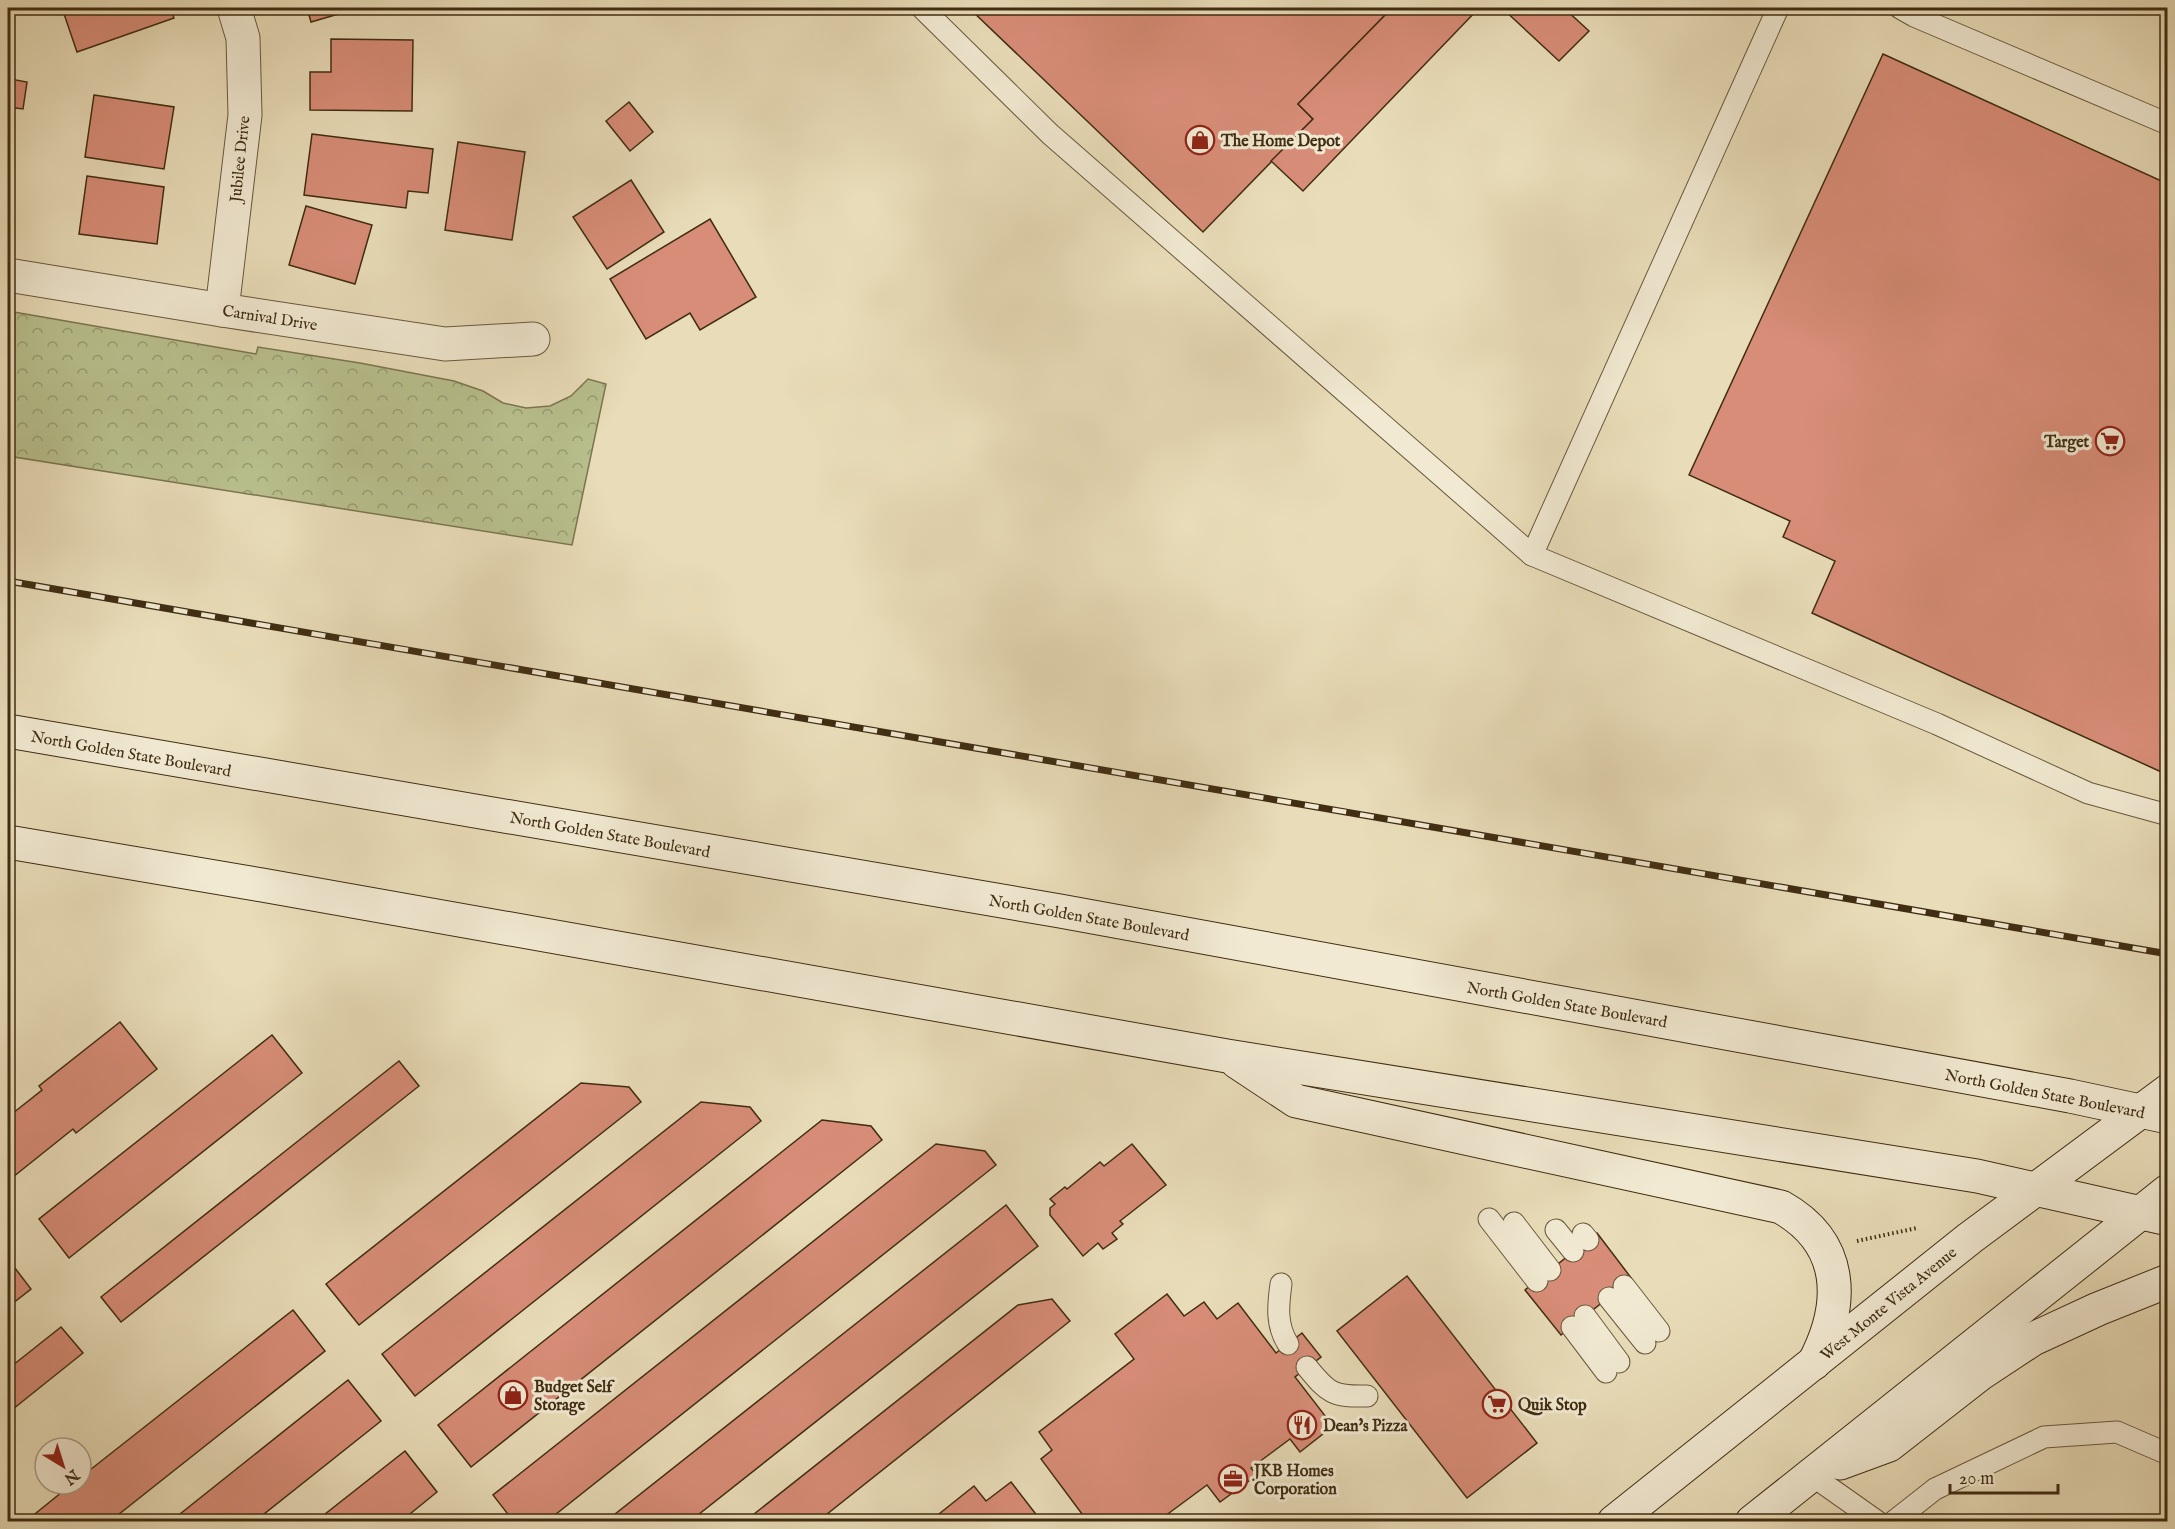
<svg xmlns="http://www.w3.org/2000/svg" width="2175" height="1529" font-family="'IM FELL English',serif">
<defs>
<pattern id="park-crowns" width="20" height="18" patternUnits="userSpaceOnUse" patternTransform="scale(1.5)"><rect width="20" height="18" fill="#b8c08e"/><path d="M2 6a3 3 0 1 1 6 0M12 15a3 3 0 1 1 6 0" fill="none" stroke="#979c73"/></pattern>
</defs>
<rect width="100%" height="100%" fill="#e9ddb9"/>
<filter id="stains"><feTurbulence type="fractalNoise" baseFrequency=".00333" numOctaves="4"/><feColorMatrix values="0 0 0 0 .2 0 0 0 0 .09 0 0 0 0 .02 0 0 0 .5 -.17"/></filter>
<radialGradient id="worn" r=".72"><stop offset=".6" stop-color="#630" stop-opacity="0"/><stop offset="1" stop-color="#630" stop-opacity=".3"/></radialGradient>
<!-- park -->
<path fill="url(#park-crowns)" stroke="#7c7650" stroke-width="1.5" d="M 8,311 L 256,354 L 258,347 L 360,363 L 454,381 L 483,391 L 503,403 L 526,408 L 550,406 L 571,396 L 588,379 L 606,384 L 572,545 L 8,456 Z"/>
<!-- building -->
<g fill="#d88d78" stroke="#402d12" stroke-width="1.5">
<path d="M 62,8 L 170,8 L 174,18 L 77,52 Z"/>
<path d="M 307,8 L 359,8 L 311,22 Z"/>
<path d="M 969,8 L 1392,8 L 1298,104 L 1313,119 L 1203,232 Z"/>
<path d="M 1392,8 L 1479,8 L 1303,191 L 1271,161 L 1313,119 L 1298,104 Z"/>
<path d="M 1502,8 L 1564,8 L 1589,31 L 1559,61 Z"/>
<path d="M 331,39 L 413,40 L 412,111 L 310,110 L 310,72 L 331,72 Z"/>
<path d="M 1883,54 L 2168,184 L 2168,775 L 1812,613 L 1835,561 L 1783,537 L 1790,521 L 1689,475 Z"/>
<path d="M 8,69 L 12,69 L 10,79 L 27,82 L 23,109 L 8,107 Z"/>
<path d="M 94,95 L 174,107 L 164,169 L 85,157 Z"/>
<path d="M 629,102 L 653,132 L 630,151 L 606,121 Z"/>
<path d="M 312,134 L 433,149 L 428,193 L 408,191 L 406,208 L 304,195 Z"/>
<path d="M 458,142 L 525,152 L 512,240 L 445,230 Z"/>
<path d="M 87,176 L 164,187 L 157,244 L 79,234 Z"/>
<path d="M 631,180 L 664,232 L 607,269 L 573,217 Z"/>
<path d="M 306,206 L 372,225 L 355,284 L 289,265 Z"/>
<path d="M 710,219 L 756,297 L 700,330 L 690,313 L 646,339 L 610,279 Z"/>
<path d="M 120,1022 L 157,1069 L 76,1133 L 73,1129 L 8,1181 L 8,1117 L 42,1090 L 39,1086 Z"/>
<path d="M 272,1035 L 302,1073 L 69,1258 L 39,1219 Z"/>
<path d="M 399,1061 L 419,1086 L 121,1322 L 101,1297 Z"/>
<path d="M 581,1083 L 629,1087 L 641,1102 L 359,1325 L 326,1284 Z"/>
<path d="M 701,1102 L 750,1107 L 761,1121 L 415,1396 L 382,1354 Z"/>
<path d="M 822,1120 L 871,1126 L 882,1140 L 471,1467 L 438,1425 Z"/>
<path d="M 936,1144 L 985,1151 L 996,1165 L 546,1522 L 514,1522 L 493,1495 Z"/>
<path d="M 1132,1144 L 1166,1185 L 1120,1221 L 1123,1224 L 1112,1233 L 1117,1239 L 1103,1249 L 1098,1243 L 1083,1256 L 1050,1215 L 1050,1208 L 1055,1204 L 1050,1199 L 1065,1187 L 1067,1189 L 1100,1162 L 1104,1166 Z"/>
<path d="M 1006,1205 L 1038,1246 L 689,1522 L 605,1522 Z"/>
<path d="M 1597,1233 L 1632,1279 L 1561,1335 L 1525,1290 Z"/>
<path d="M 8,1259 L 31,1289 L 8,1307 Z"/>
<path d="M 1407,1276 L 1537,1443 L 1467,1498 L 1337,1331 Z"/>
<path d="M 1167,1294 L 1184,1316 L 1204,1302 L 1217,1319 L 1238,1303 L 1276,1353 L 1302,1333 L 1321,1357 L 1295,1377 L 1333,1426 L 1300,1452 L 1290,1439 L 1251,1468 L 1257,1475 L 1220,1502 L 1207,1485 L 1161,1519 L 1164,1522 L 1109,1522 L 1105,1517 L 1098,1522 L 1088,1522 L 1041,1459 L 1052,1450 L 1039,1432 L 1134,1359 L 1115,1334 Z"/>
<path d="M 1052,1299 L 1070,1321 L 817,1522 L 744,1522 L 1018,1305 Z"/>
<path d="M 293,1310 L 325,1351 L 109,1522 L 25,1522 L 72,1484 L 81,1484 L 81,1477 Z"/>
<path d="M 61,1327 L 83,1353 L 8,1413 L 8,1369 Z"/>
<path d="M 348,1380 L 381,1421 L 254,1522 L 170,1522 Z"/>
<path d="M 405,1451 L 437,1492 L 400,1522 L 315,1522 Z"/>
<path d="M 1011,1482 L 1042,1522 L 929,1522 L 974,1486 L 986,1501 Z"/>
</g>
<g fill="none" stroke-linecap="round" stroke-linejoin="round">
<!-- lane casing -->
<g stroke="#6a593c" stroke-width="23">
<g id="lane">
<path d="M 922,8 L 1050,134 L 1532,555 L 1937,724 L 2088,793 L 2168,815"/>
<path d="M 1900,8 L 1914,16 L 2168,124"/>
<path d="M 1532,555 L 1778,8"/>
<path d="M 1489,1219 L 1537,1281"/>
<path d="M 1514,1223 L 1550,1270"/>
<path d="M 1556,1230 L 1573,1251"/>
<path d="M 1583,1234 L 1588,1240"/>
<path d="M 1281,1284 C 1278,1306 1276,1325 1288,1344"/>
<path d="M 1624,1286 L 1659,1331"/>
<path d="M 1609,1298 L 1645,1343"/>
<path d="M 1585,1316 L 1619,1362"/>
<path d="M 1572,1327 L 1606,1372"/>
<path d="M 1307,1367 C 1328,1393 1333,1397 1367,1396"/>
<path d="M 1810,1474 L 1878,1522"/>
<path d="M 1893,1522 L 1935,1489 L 2044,1437 L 2117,1432 L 2168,1454"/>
</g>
</g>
<!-- street casing -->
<g stroke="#6a593c" stroke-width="35">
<g id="street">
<path d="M 8,275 L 222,310 L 445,344 L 533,339"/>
<path d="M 222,310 L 245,115 L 243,38 L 234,8"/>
</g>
</g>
<!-- secondary casing -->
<g stroke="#402d12" stroke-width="35">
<g id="secondary">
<path d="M 8,731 L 1060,911 L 2070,1096 L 2168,1117"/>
<path d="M 8,842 L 262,885 L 1227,1056 L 1977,1176 L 2168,1219"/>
<path d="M 1237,1062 L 1296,1101 L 1781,1207 C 1845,1243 1845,1304 1814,1363"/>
<path d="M 1840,1463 L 1889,1445 L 1980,1374 L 2033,1339 L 2098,1309 L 2168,1281"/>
<path d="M 1614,1522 L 1970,1238 L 2168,1091"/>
<path d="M 1752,1522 L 2168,1191"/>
</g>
</g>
<!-- path -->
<path stroke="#402d12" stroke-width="4" stroke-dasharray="1.5 3" stroke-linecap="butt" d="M 1857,1241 L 1917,1228"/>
<!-- lane -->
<use href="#lane" stroke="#f1e9d2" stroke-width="21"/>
<!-- street -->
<use href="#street" stroke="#f1e9d2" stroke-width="33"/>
<!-- secondary -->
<use href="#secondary" stroke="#f1e9d2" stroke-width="33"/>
<!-- rail casing -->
<g stroke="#402d12" stroke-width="7">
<path id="rail" d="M 8,581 L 2168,954"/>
</g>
<!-- rail -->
<use href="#rail" stroke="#f1e9d2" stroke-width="4.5" stroke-dasharray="14" stroke-linecap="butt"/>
</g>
<!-- icons -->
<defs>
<g id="shop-ring" transform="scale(1.5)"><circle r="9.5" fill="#f1e9d2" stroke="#8f2418" stroke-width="1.5"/><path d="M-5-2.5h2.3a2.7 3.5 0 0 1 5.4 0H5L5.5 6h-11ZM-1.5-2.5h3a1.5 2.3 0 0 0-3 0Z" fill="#8f2418"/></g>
<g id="supermarket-ring" transform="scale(1.5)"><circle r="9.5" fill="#f1e9d2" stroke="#8f2418" stroke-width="1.5"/><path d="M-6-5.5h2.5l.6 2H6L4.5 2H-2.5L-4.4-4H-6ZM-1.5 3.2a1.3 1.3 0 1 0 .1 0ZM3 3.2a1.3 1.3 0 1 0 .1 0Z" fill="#8f2418"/></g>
<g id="restaurant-ring" transform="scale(1.5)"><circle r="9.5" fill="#f1e9d2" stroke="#8f2418" stroke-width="1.5"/><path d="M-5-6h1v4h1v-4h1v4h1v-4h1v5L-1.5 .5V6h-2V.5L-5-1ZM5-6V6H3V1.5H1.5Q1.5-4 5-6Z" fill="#8f2418"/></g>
<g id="office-ring" transform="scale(1.5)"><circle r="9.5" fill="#f1e9d2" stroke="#8f2418" stroke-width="1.5"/><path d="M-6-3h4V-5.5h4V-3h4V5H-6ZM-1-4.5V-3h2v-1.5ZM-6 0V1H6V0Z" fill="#8f2418"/></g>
</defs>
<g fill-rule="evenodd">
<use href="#shop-ring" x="1200" y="140"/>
<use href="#supermarket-ring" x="2110" y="441"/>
<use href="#shop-ring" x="513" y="1395"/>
<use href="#supermarket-ring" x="1497" y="1404"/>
<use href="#restaurant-ring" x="1302" y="1425"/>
<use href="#office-ring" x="1233" y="1479"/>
</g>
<g text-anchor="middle" stroke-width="6" stroke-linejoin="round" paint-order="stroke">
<!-- poi labels -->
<g font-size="16" font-weight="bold" fill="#402d12" stroke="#f1e9d2" text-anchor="start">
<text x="1221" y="146">The Home Depot</text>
<text x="2089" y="447" text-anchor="end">Target</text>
<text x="534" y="1392">Budget Self<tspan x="534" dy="18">Storage</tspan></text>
<text x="1518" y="1410">Quik Stop</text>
<text x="1323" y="1431">Dean's Pizza</text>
<text x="1254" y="1476">JKB Homes<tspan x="1254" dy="18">Corporation</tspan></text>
</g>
<!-- street labels -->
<g font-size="16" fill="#402d12" stroke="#f1e9d2">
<text transform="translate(239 159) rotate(-84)" y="6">Jubilee Drive</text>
<text transform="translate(270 317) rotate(9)" y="6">Carnival Drive</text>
<text transform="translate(131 753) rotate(10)" y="6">North Golden State Boulevard</text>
<text transform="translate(610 834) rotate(10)" y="6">North Golden State Boulevard</text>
<text transform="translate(1089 917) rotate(10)" y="6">North Golden State Boulevard</text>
<text transform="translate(1567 1004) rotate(10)" y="6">North Golden State Boulevard</text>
<text transform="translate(2045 1093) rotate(11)" y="6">North Golden State Boulevard</text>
<text transform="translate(1888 1303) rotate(-39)" y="6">West Monte Vista Avenue</text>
</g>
</g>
<!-- margin -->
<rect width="2175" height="1529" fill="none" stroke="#e9ddb9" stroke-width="30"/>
<rect x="9" y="9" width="2157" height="1511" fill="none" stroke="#402d12" stroke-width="3"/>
<rect x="15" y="15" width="2145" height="1499" fill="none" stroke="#402d12" stroke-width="1.5"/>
<!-- north arrow -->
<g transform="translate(63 1466) rotate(142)"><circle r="28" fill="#f1e9d2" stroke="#aa9e85" stroke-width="1.5"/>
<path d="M0-4.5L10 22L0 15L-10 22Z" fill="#8f2418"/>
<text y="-9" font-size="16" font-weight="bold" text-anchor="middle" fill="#402d12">N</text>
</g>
<!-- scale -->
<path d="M1950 1484v9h108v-9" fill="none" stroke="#402d12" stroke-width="3"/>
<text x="1959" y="1484" font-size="18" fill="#402d12" stroke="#f1e9d2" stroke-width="4.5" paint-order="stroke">20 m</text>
<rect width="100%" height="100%" filter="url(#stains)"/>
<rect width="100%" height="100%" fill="url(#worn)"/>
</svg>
